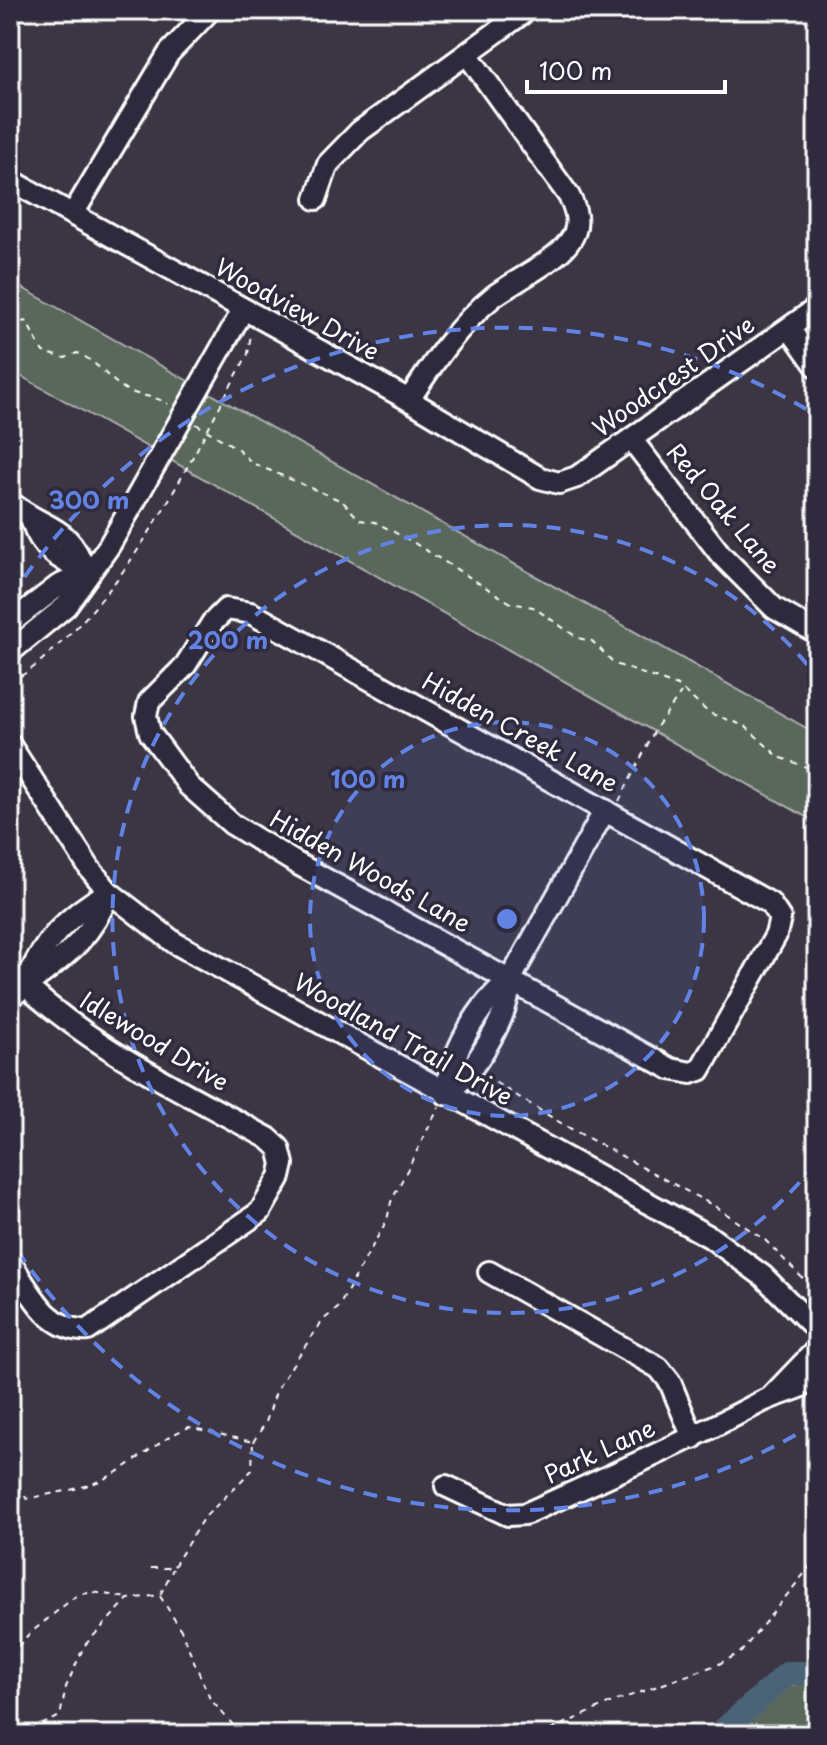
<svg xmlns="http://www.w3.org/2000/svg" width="827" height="1745" font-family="'Playpen Sans',sans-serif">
<rect width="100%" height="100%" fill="#3c3544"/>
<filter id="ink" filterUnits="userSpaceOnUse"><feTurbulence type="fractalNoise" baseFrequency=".0125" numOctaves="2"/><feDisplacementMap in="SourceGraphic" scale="16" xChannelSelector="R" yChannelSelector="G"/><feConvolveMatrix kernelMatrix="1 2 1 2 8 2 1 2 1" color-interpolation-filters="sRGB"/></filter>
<g filter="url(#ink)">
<!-- green -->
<g fill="#5a675c" stroke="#acb3ae" stroke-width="2">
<path d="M 10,281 L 817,734 L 817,823 L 10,370 Z"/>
<path d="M 817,1681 L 817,1735 L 728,1735 L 790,1685 Z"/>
</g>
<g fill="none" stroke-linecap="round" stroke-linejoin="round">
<!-- river -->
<path stroke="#4c6476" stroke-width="24" d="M 718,1735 L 788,1673 L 817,1673"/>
<!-- minor casing -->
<g stroke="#fff" stroke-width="26">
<g id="minor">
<path d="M 10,180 L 409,400 L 540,478 L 559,483 L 577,477 L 817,308"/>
<path d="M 316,199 L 328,164 L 360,131 L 527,10"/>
<path d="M 73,214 L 169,53 L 210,10"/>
<path d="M 789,328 L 817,367"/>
<path d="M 409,400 C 433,363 458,325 494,296 C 515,281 555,261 569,242 C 581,227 577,211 569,196 L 467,54"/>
<path d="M 632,440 L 721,555 L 774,608 L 817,633"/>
<path d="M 10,502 C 46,532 68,521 86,573"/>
<path d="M 32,521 C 40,549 61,560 86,573"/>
<path d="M 226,609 L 251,613 L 770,903 L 780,918 L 776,935 L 700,1070 L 691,1073 L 671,1069 L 296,863 L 232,824 L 189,786 L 150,733 L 146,716 L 149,702 L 185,666 L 212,623 Z"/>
<path d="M 10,623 L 58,586 L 86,573"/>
<path d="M 10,652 L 66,606 L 109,546 L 243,310"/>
<path d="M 10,745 L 90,869 L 109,892 L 175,943 L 710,1237 L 763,1276 L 817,1330"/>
<path d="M 10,971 C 84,1045 177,1088 268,1138 L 279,1148 L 283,1164 L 280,1177 L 260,1212 L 88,1330 C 48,1333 30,1291 10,1262"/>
<path d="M 25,986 C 41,942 68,915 109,892"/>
<path d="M 10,998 C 52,964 90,946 109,892"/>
<path d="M 446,1094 C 450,1054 478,1004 510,980 L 605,810"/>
<path d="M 446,1094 C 474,1073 510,1016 510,980"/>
<path d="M 489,1272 L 659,1368 L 670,1382 L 693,1438"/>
<path d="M 771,1397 L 817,1349"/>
<path d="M 446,1486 L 508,1515 L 525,1514 C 605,1478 684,1443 761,1402 C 780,1392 800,1391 817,1377"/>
</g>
</g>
<!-- path -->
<g stroke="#fff" stroke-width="2" stroke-dasharray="6 6" stroke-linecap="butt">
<path d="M 10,324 L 26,321 L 43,352 L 65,358 L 77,353 C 98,361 111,384 131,392 C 144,397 156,396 168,404"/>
<path d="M 196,424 L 238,449 L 252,463 L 342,501 L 360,520 L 375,522 L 411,541 L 511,603 L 533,607 L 578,638 L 592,641 L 615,664 L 678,686 L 709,713 L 745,726 L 779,757 L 817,771"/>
<path d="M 10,681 C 27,675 41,661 54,649 C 143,569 191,456 248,354 L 251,333"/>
<path d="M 619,801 L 656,728 L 681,693"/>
<path d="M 484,1081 L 493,1081 L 564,1125 L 716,1207 L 765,1240 L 817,1293"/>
<path d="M 253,1442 L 266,1422 L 277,1389 L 293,1364 L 323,1320 L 338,1308 L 387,1220 L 391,1202 L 439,1107"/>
<path d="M 10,1477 L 27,1499 C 51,1493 80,1490 102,1480 C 133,1466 156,1441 189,1427 L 253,1442 L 252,1470 L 202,1520 L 173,1568 L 150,1568"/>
<path d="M 160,1596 L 181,1630 L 210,1699 L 242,1735"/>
<path d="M 10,1706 L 18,1646 L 29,1634 L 77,1595 L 93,1592 L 127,1598"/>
<path d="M 20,1735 L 60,1716 L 66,1687 L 84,1646 L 128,1599 L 160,1595 L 173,1569"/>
<path d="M 540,1735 L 610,1703 L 719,1664 L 741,1652 L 817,1558"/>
</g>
<!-- minor -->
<use href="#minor" stroke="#2f2a3d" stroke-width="20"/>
</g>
</g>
<!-- distance rings -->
<circle cx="507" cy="919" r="197" fill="#6183e4" fill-opacity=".12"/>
<g fill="none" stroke="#6183e4" stroke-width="4" stroke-dasharray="14 10">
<circle cx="507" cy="919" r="197"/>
<path d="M815 1164A394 394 0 1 1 815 674"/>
<path d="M816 1423A591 591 0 0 1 11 1241M11 597A591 591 0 0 1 816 415"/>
</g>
<g text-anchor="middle" stroke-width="7" stroke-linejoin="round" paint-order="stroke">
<!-- street labels -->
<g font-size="24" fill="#fff" stroke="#2f2a3d">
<text transform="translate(297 310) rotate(29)" y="8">Woodview Drive</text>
<text transform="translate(674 377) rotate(-35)" y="8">Woodcrest Drive</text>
<text transform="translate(723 509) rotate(50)" y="8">Red Oak Lane</text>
<text transform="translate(520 733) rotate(29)" y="8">Hidden Creek Lane</text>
<text transform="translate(370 872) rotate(29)" y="8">Hidden Woods Lane</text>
<text transform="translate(403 1040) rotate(29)" y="8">Woodland Trail Drive</text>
<text transform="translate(154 1042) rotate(31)" y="8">Idlewood Drive</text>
<text transform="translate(600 1452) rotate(-25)" y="8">Park Lane</text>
</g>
</g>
<circle cx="507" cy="919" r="12" fill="#6183e4" stroke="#2f2a3d" stroke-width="4"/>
<g font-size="24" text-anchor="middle" font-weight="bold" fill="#6183e4" stroke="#2f2a3d" stroke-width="7" stroke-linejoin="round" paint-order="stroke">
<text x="89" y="509">300 m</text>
<text x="228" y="649">200 m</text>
<text x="368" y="788">100 m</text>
</g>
<!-- margin -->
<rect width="827" height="1745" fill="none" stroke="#2f2a3d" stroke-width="40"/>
<rect x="20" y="20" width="787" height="1705" fill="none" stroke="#fff" stroke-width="3" filter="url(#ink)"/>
<!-- scale -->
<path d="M527 80v12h198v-12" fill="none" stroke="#ffffff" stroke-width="4"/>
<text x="539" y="80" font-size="24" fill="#ffffff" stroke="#2f2a3d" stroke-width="6" paint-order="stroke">100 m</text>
</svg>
